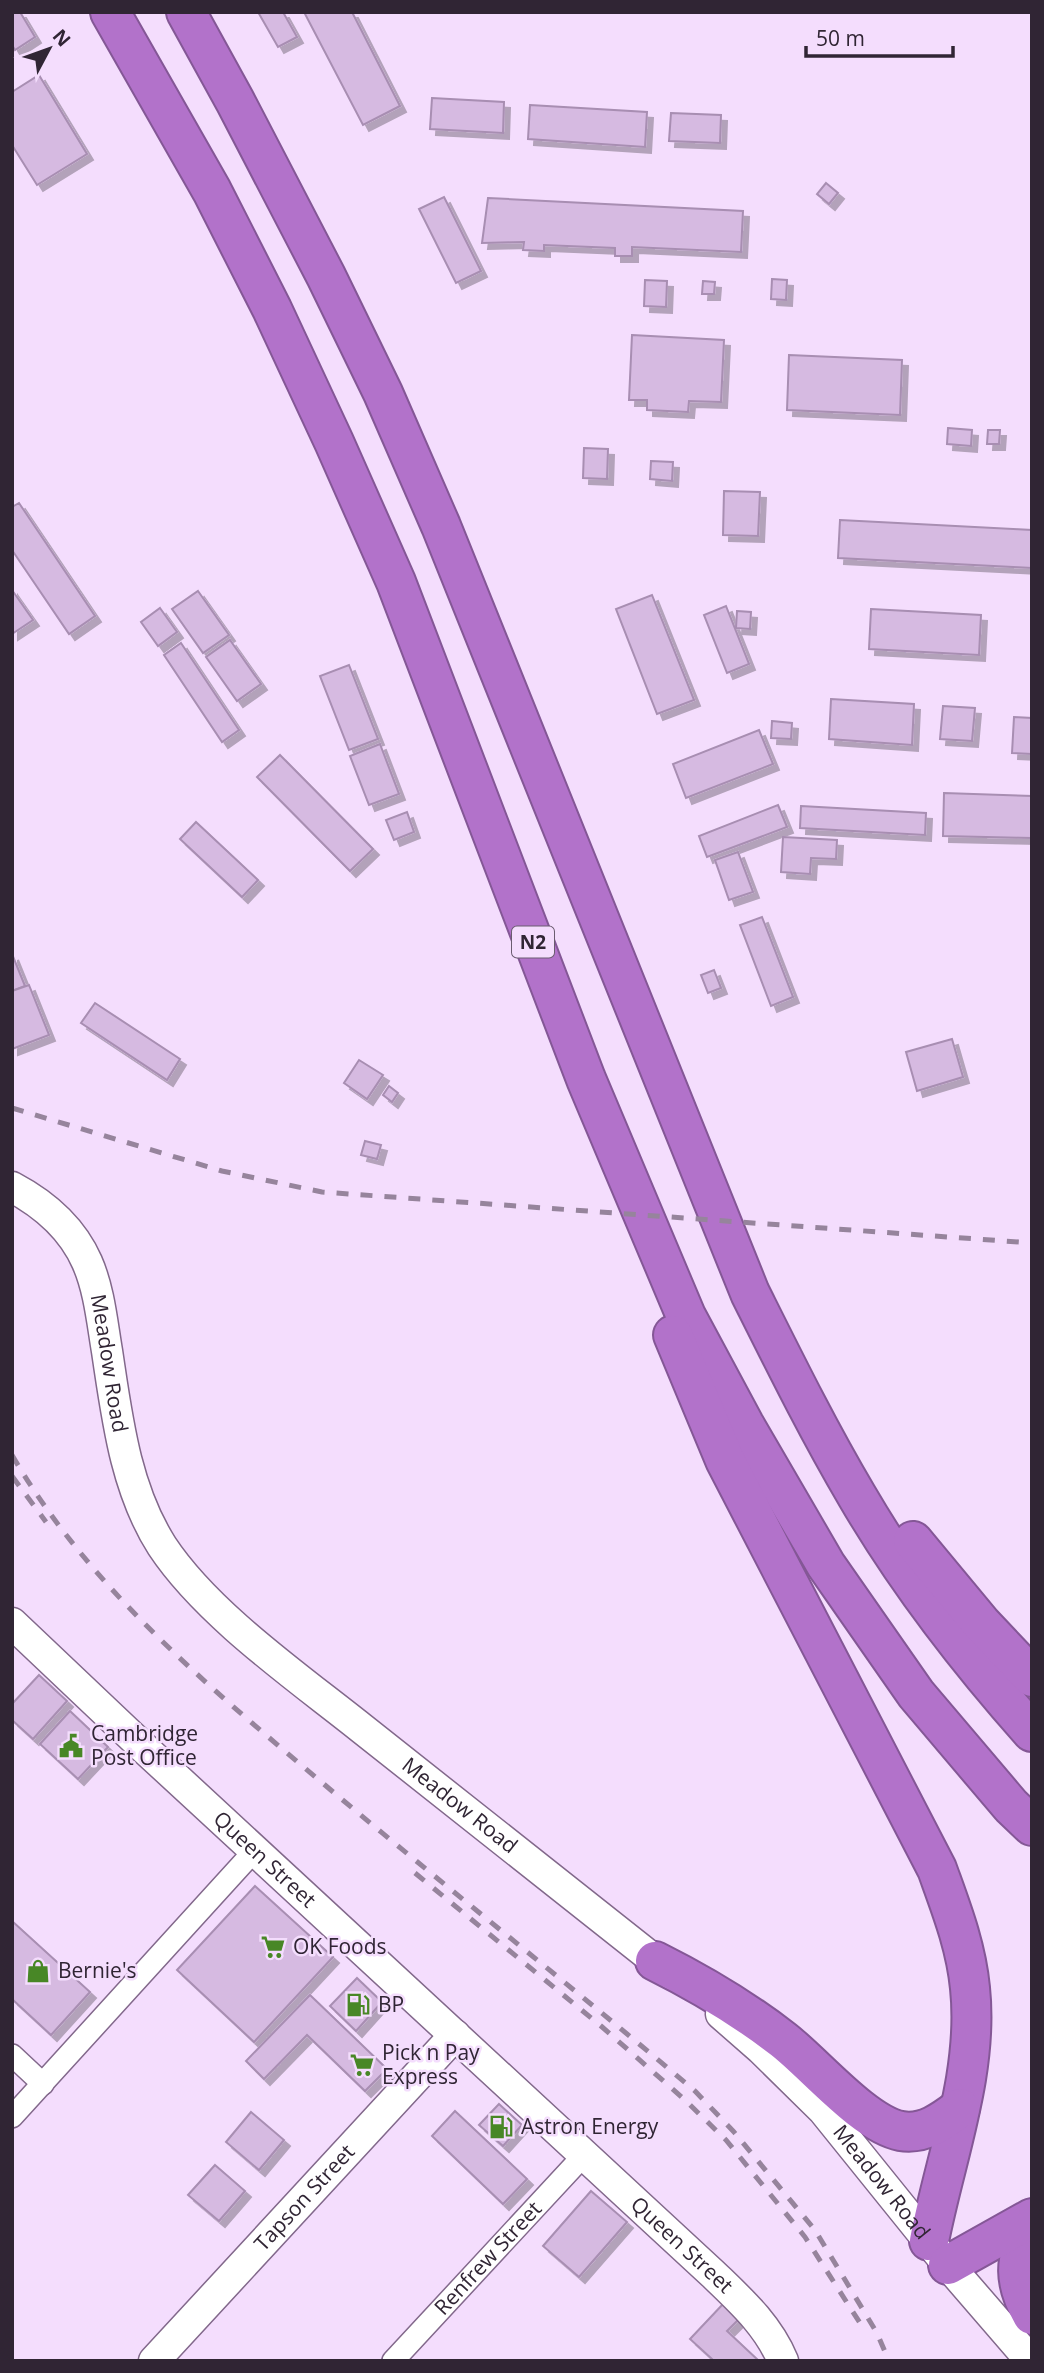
<svg xmlns="http://www.w3.org/2000/svg" width="1044" height="2373" font-family="'Open Sans',sans-serif">
<defs>
<filter id="shadow"><feDropShadow dx="6" dy="6" stdDeviation="0" flood-color="#0004"/></filter>
</defs>
<rect width="100%" height="100%" fill="#f4ddfd"/>
<!-- building -->
<g fill="#d6bae1" stroke="#a88eb2" stroke-width="2" filter="url(#shadow)">
<path d="M 12,12 L 20,12 L 35,37 L 15,50 L 12,45 Z"/>
<path d="M 258,12 L 283,12 L 297,37 L 278,47 Z"/>
<path d="M 304,12 L 352,12 L 400,106 L 363,125 Z"/>
<path d="M 39,75 L 87,154 L 37,185 L 12,145 L 12,92 Z"/>
<path d="M 432,98 L 504,102 L 503,133 L 430,129 Z"/>
<path d="M 530,105 L 647,112 L 645,147 L 528,139 Z"/>
<path d="M 671,113 L 721,115 L 720,143 L 669,141 Z"/>
<path d="M 826,183 L 838,193 L 829,204 L 817,194 Z"/>
<path d="M 444,197 L 481,271 L 456,283 L 419,209 Z"/>
<path d="M 488,198 L 743,211 L 741,252 L 632,247 L 632,256 L 615,256 L 615,248 L 544,245 L 544,251 L 523,250 L 524,242 L 482,243 Z"/>
<path d="M 772,279 L 787,280 L 786,300 L 771,299 Z"/>
<path d="M 645,280 L 667,281 L 666,307 L 644,306 Z"/>
<path d="M 703,281 L 715,282 L 714,294 L 702,294 Z"/>
<path d="M 632,335 L 724,340 L 721,402 L 689,401 L 688,412 L 647,410 L 647,400 L 629,400 Z"/>
<path d="M 789,355 L 902,360 L 900,415 L 787,410 Z"/>
<path d="M 948,428 L 972,430 L 971,446 L 947,444 Z"/>
<path d="M 988,430 L 1000,430 L 999,444 L 987,444 Z"/>
<path d="M 584,448 L 608,449 L 607,479 L 583,478 Z"/>
<path d="M 651,461 L 673,462 L 672,481 L 650,479 Z"/>
<path d="M 724,491 L 760,492 L 758,536 L 723,535 Z"/>
<path d="M 19,503 L 95,616 L 69,634 L 12,550 L 12,507 Z"/>
<path d="M 840,520 L 1032,530 L 1032,568 L 838,558 Z"/>
<path d="M 12,590 L 33,620 L 12,634 Z"/>
<path d="M 198,591 L 229,635 L 203,653 L 172,609 Z"/>
<path d="M 652,595 L 694,700 L 657,714 L 616,609 Z"/>
<path d="M 726,606 L 749,664 L 727,673 L 704,615 Z"/>
<path d="M 160,608 L 177,632 L 158,646 L 141,622 Z"/>
<path d="M 871,609 L 981,615 L 979,655 L 869,649 Z"/>
<path d="M 737,611 L 751,612 L 750,629 L 736,628 Z"/>
<path d="M 230,640 L 261,684 L 237,701 L 206,657 Z"/>
<path d="M 181,643 L 239,730 L 222,742 L 164,655 Z"/>
<path d="M 349,665 L 378,739 L 349,750 L 320,676 Z"/>
<path d="M 831,699 L 914,704 L 912,745 L 829,739 Z"/>
<path d="M 943,706 L 975,708 L 972,741 L 940,739 Z"/>
<path d="M 1014,717 L 1032,718 L 1032,754 L 1012,753 Z"/>
<path d="M 772,721 L 792,723 L 791,739 L 771,738 Z"/>
<path d="M 759,730 L 773,764 L 686,798 L 673,764 Z"/>
<path d="M 380,744 L 399,794 L 369,805 L 350,756 Z"/>
<path d="M 280,755 L 373,849 L 350,871 L 257,777 Z"/>
<path d="M 944,793 L 1032,796 L 1032,838 L 943,836 Z"/>
<path d="M 778,805 L 787,827 L 707,857 L 699,836 Z"/>
<path d="M 801,806 L 926,813 L 925,835 L 800,828 Z"/>
<path d="M 407,812 L 414,832 L 394,840 L 386,820 Z"/>
<path d="M 196,822 L 258,880 L 242,897 L 180,839 Z"/>
<path d="M 783,837 L 837,840 L 836,859 L 811,858 L 810,874 L 781,872 Z"/>
<path d="M 738,852 L 753,892 L 729,900 L 715,860 Z"/>
<path d="M 762,917 L 793,997 L 771,1006 L 740,925 Z"/>
<path d="M 12,954 L 25,986 L 12,991 Z"/>
<path d="M 714,970 L 721,988 L 708,993 L 701,975 Z"/>
<path d="M 29,985 L 49,1035 L 12,1049 L 12,991 Z"/>
<path d="M 95,1003 L 180,1059 L 167,1080 L 81,1023 Z"/>
<path d="M 952,1039 L 963,1077 L 917,1091 L 906,1052 Z"/>
<path d="M 359,1060 L 383,1075 L 367,1099 L 344,1083 Z"/>
<path d="M 389,1086 L 398,1093 L 392,1102 L 383,1095 Z"/>
<path d="M 365,1141 L 381,1145 L 377,1159 L 361,1155 Z"/>
<path d="M 39,1675 L 67,1701 L 33,1739 L 12,1720 L 12,1704 Z"/>
<path d="M 70,1711 L 108,1747 L 78,1779 L 40,1744 Z"/>
<path d="M 255,1886 L 333,1957 L 254,2042 L 177,1970 Z"/>
<path d="M 12,1921 L 90,1992 L 51,2035 L 12,1999 Z"/>
<path d="M 357,1978 L 382,2002 L 356,2031 L 330,2006 Z"/>
<path d="M 310,1995 L 387,2069 L 365,2091 L 307,2035 L 264,2079 L 246,2061 Z"/>
<path d="M 499,2104 L 522,2125 L 503,2146 L 479,2125 Z"/>
<path d="M 455,2111 L 527,2179 L 503,2204 L 432,2136 Z"/>
<path d="M 251,2112 L 284,2140 L 259,2170 L 226,2142 Z"/>
<path d="M 215,2165 L 245,2191 L 219,2221 L 188,2195 Z"/>
<path d="M 591,2191 L 627,2222 L 579,2277 L 543,2246 Z"/>
<path d="M 724,2303 L 740,2318 L 727,2331 L 759,2361 L 711,2361 L 712,2359 L 690,2339 Z"/>
</g>
<g fill="none" stroke-linecap="round" stroke-linejoin="round">
<!-- street casing -->
<g stroke="#82688b" stroke-width="24">
<g id="street">
<path d="M 12,2055 L 43,2084"/>
<path d="M 12,2117 L 255,1850"/>
<path id="s1" d="M 393,2361 L 584,2155"/>
</g>
</g>
<!-- secondary casing -->
<g stroke="#82688b" stroke-width="33">
<g id="secondary">
<path id="s2" d="M 12,1187 C 44,1204 72,1228 87,1262 C 99,1289 102,1321 107,1351 C 117,1417 125,1488 162,1546 C 207,1614 296,1676 360,1727 C 464,1809 568,1891 672,1974"/>
<path id="s3" d="M 12,1623 L 146,1750 L 713,2274 C 741,2301 768,2325 783,2361"/>
<path id="s4" d="M 721,2014 L 761,2049 L 823,2110 L 948,2265 L 1031,2361"/>
<path id="s5" d="M 154,2361 L 455,2035"/>
</g>
</g>
<!-- highway casing -->
<g stroke="#845796" stroke-width="42">
<g id="highway">
<path d="M 110,12 L 212,191 L 272,309 L 334,442 L 396,582 L 586,1079 L 686,1316 L 744,1424 L 826,1565 L 916,1694 L 1011,1806 L 1032,1826"/>
<path d="M 186,12 L 235,101 L 326,276 L 383,393 L 441,526 L 750,1293 C 784,1361 818,1430 857,1496 C 906,1580 967,1659 1032,1732"/>
<path d="M 673,1335 L 725,1460 L 937,1869 C 951,1908 966,1946 970,1988 C 979,2073 945,2158 929,2241"/>
<path d="M 913,1541 L 981,1623 L 1032,1677"/>
<path d="M 655,1961 C 701,1984 743,2009 783,2040 C 815,2065 864,2124 901,2131 C 924,2135 943,2121 960,2108"/>
<path d="M 1032,2228 C 1013,2259 1014,2283 1032,2315"/>
<path d="M 948,2265 L 1032,2218"/>
</g>
</g>
<!-- street -->
<use href="#street" stroke="#fff" stroke-width="21"/>
<!-- secondary -->
<use href="#secondary" stroke="#fff" stroke-width="30"/>
<!-- highway -->
<use href="#highway" stroke="#b272ca" stroke-width="38"/>
<!-- rail -->
<g stroke="#96849c" stroke-width="5" stroke-dasharray="12 12" stroke-linecap="butt">
<path d="M 12,1108 L 222,1171 L 322,1192 L 1032,1243"/>
<path d="M 12,1455 C 91,1591 214,1691 332,1791 C 452,1892 575,1989 695,2091 L 734,2132 L 815,2230 L 877,2333 L 889,2361"/>
<path d="M 12,1476 L 46,1522"/>
<path d="M 415,1873 L 601,2026 L 685,2100 L 726,2140 L 805,2237 L 860,2323"/>
</g>
</g>
<!-- icons -->
<defs>
<g id="civic-bare" transform="scale(1.89)"><path d="M-.6-6.5H3V-4.5H.6V-3L4-1V1h2V6H-6V1h2V-1L-.6-3ZM-1.2 2.5V6h2.4V2.5Z" fill="#488726" stroke="#f4ddfd" stroke-width="2.5" paint-order="stroke"/></g>
<g id="supermarket-bare" transform="scale(1.89)"><path d="M-6-5.5h2.5l.6 2H6L4.5 2H-2.5L-4.4-4H-6ZM-1.5 3.2a1.3 1.3 0 1 0 .1 0ZM3 3.2a1.3 1.3 0 1 0 .1 0Z" fill="#488726" stroke="#f4ddfd" stroke-width="2.5" paint-order="stroke"/></g>
<g id="shop-bare" transform="scale(1.89)"><path d="M-5-2.5h2.3a2.7 3.5 0 0 1 5.4 0H5L5.5 6h-11ZM-1.5-2.5h3a1.5 2.3 0 0 0-3 0Z" fill="#488726" stroke="#f4ddfd" stroke-width="2.5" paint-order="stroke"/></g>
<g id="fuel-bare" transform="scale(1.89)"><path d="M-5.5-6h7V0h2V4h1.3V-2.5L3-4.5l.8-.8L6-3V5H2.5V1h-1V6h-7ZM-4.2-4.7v3.2H.2V-4.7Z" fill="#488726" stroke="#f4ddfd" stroke-width="2.5" paint-order="stroke"/></g>
</defs>
<g fill-rule="evenodd">
<use href="#civic-bare" x="71" y="1746"/>
<use href="#supermarket-bare" x="273" y="1947"/>
<use href="#shop-bare" x="38" y="1971"/>
<use href="#fuel-bare" x="358" y="2005"/>
<use href="#supermarket-bare" x="362" y="2065"/>
<use href="#fuel-bare" x="501" y="2127"/>
</g>
<g text-anchor="middle" stroke-width="5" stroke-linejoin="round" paint-order="stroke">
<!-- shield labels -->
<rect fill="#f4ddfd" stroke="#6b5c70" stroke-width="2" x="512" y="926.5" width="42" height="31" rx="5"/>
<g font-size="19" font-weight="bold" fill="#302534">
<text x="533" y="949">N2</text>
</g>
<!-- street labels -->
<g font-size="21" fill="#302534" stroke="#f4ddfd">
<text dy="7" stroke="none"><textPath href="#s2" startOffset="212">Meadow Road</textPath></text>
<text dy="7" stroke="none"><textPath href="#s2" startOffset="800">Meadow Road</textPath></text>
<text dy="7" stroke="none"><textPath href="#s3" startOffset="346">Queen Street</textPath></text>
<text dy="7" stroke="none"><textPath href="#s4" startOffset="233">Meadow Road</textPath></text>
<text dy="7" stroke="none"><textPath href="#s5" startOffset="222">Tapson Street</textPath></text>
<text dy="7" stroke="none"><textPath href="#s3" startOffset="914">Queen Street</textPath></text>
<text dy="7" stroke="none"><textPath href="#s1" startOffset="140">Renfrew Street</textPath></text>
</g>
<!-- poi labels -->
<g font-size="21" fill="#302534" stroke="#f4ddfd" text-anchor="start">
<text x="91" y="1741">Cambridge<tspan x="91" dy="24">Post Office</tspan></text>
<text x="293" y="1954">OK Foods</text>
<text x="58" y="1978">Bernie's</text>
<text x="378" y="2012">BP</text>
<text x="382" y="2060">Pick n Pay<tspan x="382" dy="24">Express</tspan></text>
<text x="521" y="2134">Astron Energy</text>
</g>
</g>
<!-- border -->
<rect width="1044" height="2373" fill="none" stroke="#302534" stroke-width="28"/>
<!-- north arrow -->
<g transform="translate(49 49) rotate(49)" stroke="#f4ddfd" stroke-width="5" paint-order="stroke">
<path d="M0-5L12 26L0 18L-12 26Z" fill="#302534"/>
<text y="-10" font-size="19" font-weight="bold" text-anchor="middle" fill="#302534">N</text>
</g>
<!-- scale -->
<path d="M806 46v10h147v-10" fill="none" stroke="#302534" stroke-width="3.5"/>
<text x="816" y="46" font-size="21" fill="#302534" stroke="#f4ddfd" stroke-width="5" paint-order="stroke">50 m</text>
</svg>
